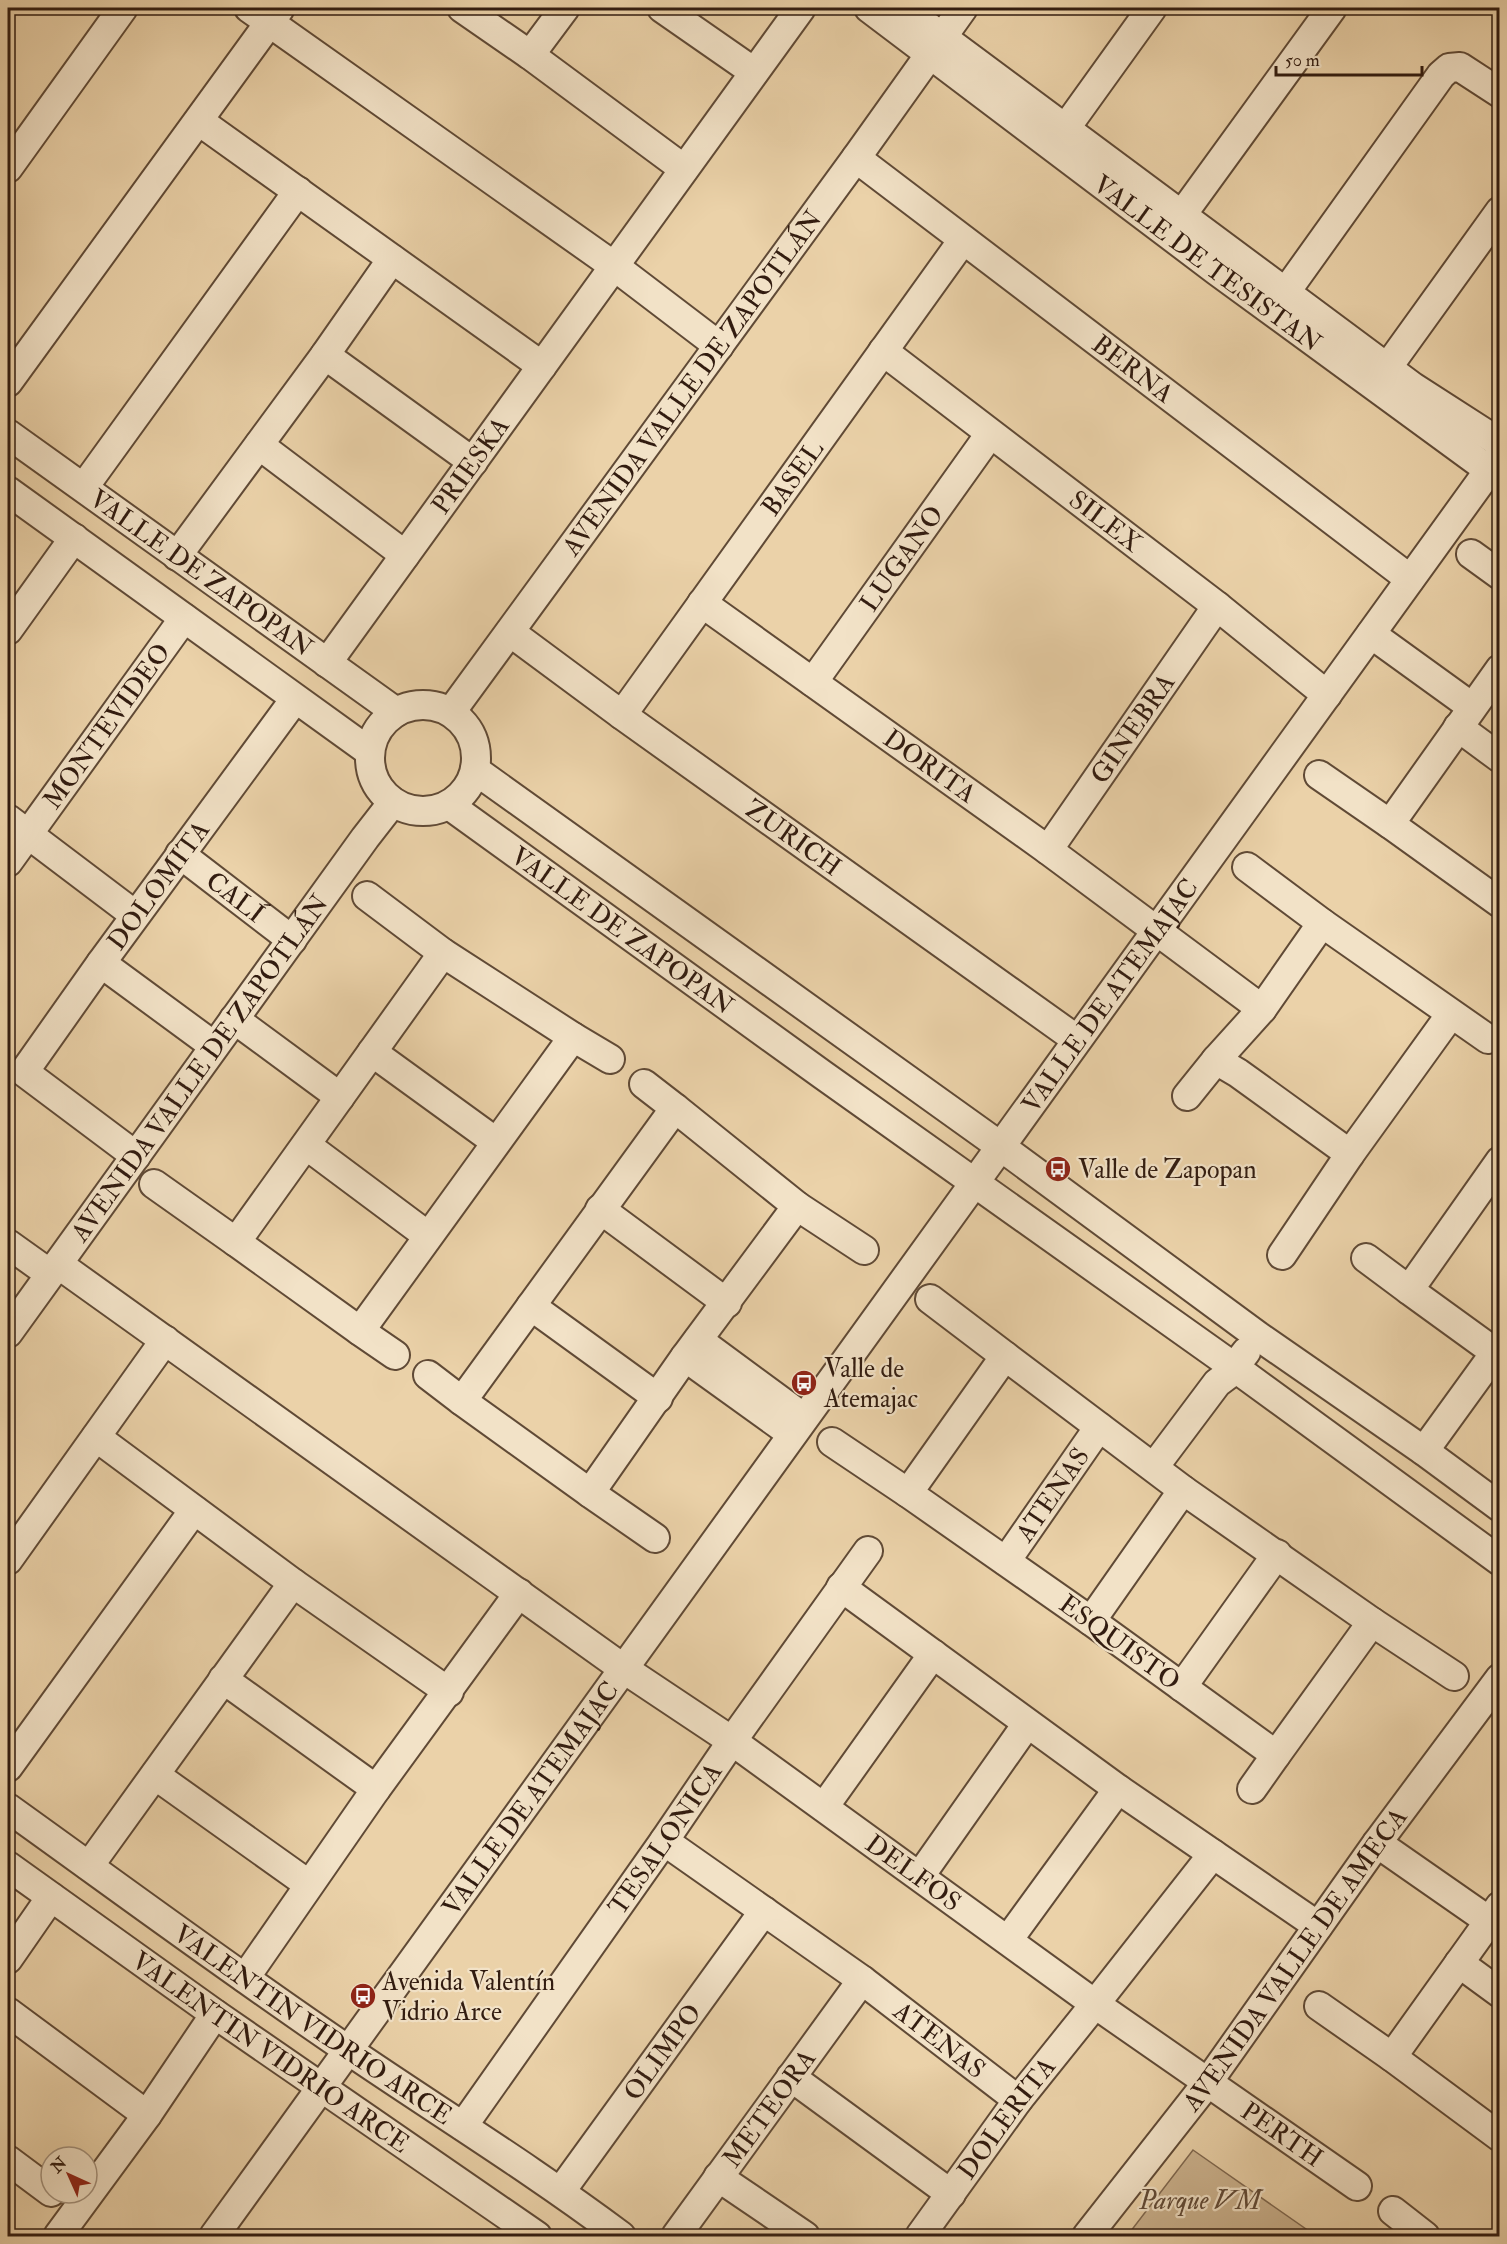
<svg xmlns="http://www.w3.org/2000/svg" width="1507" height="2244" font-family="'IM FELL Double Pica',serif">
<rect width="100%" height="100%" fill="#ebd2a9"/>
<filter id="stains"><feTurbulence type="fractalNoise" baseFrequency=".00333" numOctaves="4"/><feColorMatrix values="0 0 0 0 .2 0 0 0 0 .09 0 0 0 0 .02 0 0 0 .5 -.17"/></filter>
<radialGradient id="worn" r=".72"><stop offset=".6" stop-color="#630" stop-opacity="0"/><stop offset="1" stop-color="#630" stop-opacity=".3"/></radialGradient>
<!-- green -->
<path fill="#ccb38f" stroke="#7f6850" stroke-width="1.5" d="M 1193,2150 L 1316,2236 L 1127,2236 Z"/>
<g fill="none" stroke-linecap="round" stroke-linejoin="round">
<!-- minor casing -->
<g stroke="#604a36" stroke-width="32">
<g id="minor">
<path d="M 249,8 L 614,266 L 719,346"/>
<path d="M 462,8 L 530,55 L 684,169"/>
<path d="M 662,8 L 754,72"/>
<path id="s1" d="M 869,8 L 1217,271 L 1500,478"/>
<path d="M 903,8 L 1413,387 L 1500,443"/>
<path d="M 530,55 L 565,8"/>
<path d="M 199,121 L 542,366"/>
<path d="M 1065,129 L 1152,8"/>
<path id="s2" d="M 856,158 L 1410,579"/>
<path d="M 8,168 L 123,8"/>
<path d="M 1181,216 L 1332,8"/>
<path d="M 1285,293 L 1441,75 L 1449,68 L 1460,67 L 1500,93"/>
<path id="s3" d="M 883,351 L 1217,606 L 1327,695"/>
<path d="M 325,355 L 473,462"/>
<path d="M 1387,368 L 1500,211"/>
<path d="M 8,382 L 280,8"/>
<path id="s4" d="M 8,434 L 396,712"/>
<path d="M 259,445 L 405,555"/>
<path d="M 84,487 L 298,191"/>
<path d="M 8,491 L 370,752"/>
<path d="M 1471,554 L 1500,575"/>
<path d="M 177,556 L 325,355 L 392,259"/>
<path id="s5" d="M 702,603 L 1048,850 L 1262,1009"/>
<path d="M 8,630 L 74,538"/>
<path id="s6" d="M 510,632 L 622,715 L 1076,1039"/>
<path d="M 1371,634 L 1472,707"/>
<path id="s7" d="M 327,663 L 801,8"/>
<path d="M 1500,669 L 1390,824 L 1500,903"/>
<path id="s8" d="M 813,682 L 990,434"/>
<circle cx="423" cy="758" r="53"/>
<path id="s9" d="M 451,712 L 856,158 L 963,8"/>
<path id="s10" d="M 622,715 L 963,240"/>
<path d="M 1458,727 L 1500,758"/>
<path d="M 475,770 L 1000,1146 L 1258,1336 L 1424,1451 L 1500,1507"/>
<path d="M 1319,775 L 1390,824"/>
<path id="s11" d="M 449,805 L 823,1075 L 1234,1367 L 1500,1561"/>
<path d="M 8,819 L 135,915"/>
<path id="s12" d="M 1048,850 L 1217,606"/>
<path id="s13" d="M 180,854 L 292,940"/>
<path id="s14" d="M 8,862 L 184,618"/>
<path d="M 1247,867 L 1322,923 L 1488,1039"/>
<path d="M 367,896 L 443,953"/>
<path d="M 1322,923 L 1262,1009 L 1216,1060 L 1238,1073 L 1350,1154"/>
<path d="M 443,953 L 573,1037 L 360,1331 L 236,1242 Z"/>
<path d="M 101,963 L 214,1046"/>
<path d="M 234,1019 L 340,1097"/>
<path d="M 573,1037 L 610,1059"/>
<path d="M 372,1052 L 496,1142"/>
<path d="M 644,1084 L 675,1108"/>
<path d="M 1187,1096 L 1216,1060"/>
<path d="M 675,1108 L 797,1206 L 685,1357 L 590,1493 L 462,1401 Z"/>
<path d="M 306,1145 L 428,1236"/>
<path id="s15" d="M 136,1156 L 24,1072 L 101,963 L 295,699"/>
<path d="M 1500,1161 L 1409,1290 L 1500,1356"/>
<path d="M 154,1184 L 236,1242"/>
<path d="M 797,1206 L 864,1250"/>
<path d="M 600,1209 L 727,1303"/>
<path d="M 8,1244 L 50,1274"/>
<path d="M 1282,1255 L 1350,1154 L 1451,1014"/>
<path d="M 1366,1258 L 1409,1290"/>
<path id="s16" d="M 58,1264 L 624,1669 L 732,1741 L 1095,2004 L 1357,2186"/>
<path d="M 930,1299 L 1005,1356"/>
<path d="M 531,1306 L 658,1398"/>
<path d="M 360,1331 L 395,1355"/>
<path id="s17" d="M 8,1333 L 365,838 L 393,802"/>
<path d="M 698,1340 L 804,1418"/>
<path d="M 1005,1356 L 1183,1490 L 1372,1622 L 1276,1755 L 1091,1621 L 908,1493 Z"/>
<path d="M 685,1357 L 792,1434"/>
<path d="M 428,1375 L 462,1401"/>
<path d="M 96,1437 L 293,1583 L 449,1692"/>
<path d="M 832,1442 L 908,1493"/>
<path d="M 1424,1451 L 1495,1353"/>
<path d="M 1154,1467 L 1217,1383 L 1229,1374 L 1246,1352"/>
<path d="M 590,1493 L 655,1538"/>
<path d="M 8,1560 L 165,1340"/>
<path id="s18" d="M 1006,1561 L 1099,1427"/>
<path d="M 841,1587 L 1118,1789 L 1318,1926"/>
<path d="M 1091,1621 L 1183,1490"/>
<path d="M 1372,1622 L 1454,1676"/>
<path d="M 223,1679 L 376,1789"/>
<path d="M 1182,1687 L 1277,1554"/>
<path d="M 8,1767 L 194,1510"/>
<path d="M 155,1775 L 308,1884"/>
<path d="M 1252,1789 L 1276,1755"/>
<path d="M 824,1807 L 933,1654"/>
<path id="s19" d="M 8,1808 C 121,1889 233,1972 348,2050 C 439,2112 533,2170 621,2236"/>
<path id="s20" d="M 664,1841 L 862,1980 L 1018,2100"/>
<path d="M 1377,1843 L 1489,1921"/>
<path id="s21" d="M 8,1866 L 215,2014 L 537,2236"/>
<path d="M 89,1866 L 293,1583"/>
<path d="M 920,1876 L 1027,1724"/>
<path d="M 1500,1906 L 1392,2057 L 1500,2137"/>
<path d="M 1008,1940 L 1118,1789"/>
<path d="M 8,1959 L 51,1897"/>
<path d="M 1459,1963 L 1500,1993"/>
<path d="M 245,1978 L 376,1789 L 519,1593"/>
<path d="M 1319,2006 L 1392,2057"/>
<path d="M 8,2012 L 147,2115"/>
<path d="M 791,2077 L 951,2194"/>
<path id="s22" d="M 463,2126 L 664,1841 L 732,1741 L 868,1551"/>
<path d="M 8,2160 L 51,2192"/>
<path d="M 718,2177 L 805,2236"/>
<path id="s23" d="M 561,2191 L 764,1911"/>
<path d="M 1393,2211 L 1425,2236"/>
<path d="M 58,2236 L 147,2115 L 215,2014"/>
<path id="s24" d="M 214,2236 L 1500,455"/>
<path id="s25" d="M 676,2236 L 862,1980"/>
<path id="s26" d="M 920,2236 L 1018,2100 L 1095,2004 L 1213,1854"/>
<path id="s27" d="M 1087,2236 L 1208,2082 L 1377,1843 L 1500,1678"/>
</g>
</g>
<!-- minor -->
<use href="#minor" stroke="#f2e2c7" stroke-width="28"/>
</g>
<!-- icons -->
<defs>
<g id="bus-disc" transform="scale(1.35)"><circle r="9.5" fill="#8f2418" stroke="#f2e2c7"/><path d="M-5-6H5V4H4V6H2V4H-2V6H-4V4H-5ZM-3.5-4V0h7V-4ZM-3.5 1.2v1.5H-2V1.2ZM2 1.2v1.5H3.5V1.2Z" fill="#fff"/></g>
</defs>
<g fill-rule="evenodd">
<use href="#bus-disc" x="1058" y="1169"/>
<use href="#bus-disc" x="804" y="1383"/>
<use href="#bus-disc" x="363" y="1996"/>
</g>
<g text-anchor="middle" stroke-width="4.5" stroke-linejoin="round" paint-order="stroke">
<!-- street labels -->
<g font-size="26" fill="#321c10" stroke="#f2e2c7">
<text dy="9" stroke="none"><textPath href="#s1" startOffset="424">VALLE DE TESISTAN</textPath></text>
<text dy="9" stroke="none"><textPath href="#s2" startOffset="348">BERNA</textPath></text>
<text dy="9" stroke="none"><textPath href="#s9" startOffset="408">AVENIDA VALLE DE ZAPOTLÁN</textPath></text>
<text dy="9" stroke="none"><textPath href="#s7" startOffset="244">PRIESKA</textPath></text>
<text dy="9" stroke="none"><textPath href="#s10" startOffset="292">BASEL</textPath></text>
<text dy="9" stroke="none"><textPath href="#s3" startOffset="280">SILEX</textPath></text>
<text dy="9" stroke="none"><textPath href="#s8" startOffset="152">LUGANO</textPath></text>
<text dy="9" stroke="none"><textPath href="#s4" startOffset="238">VALLE DE ZAPOPAN</textPath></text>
<text dy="9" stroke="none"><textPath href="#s14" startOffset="168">MONTEVIDEO</textPath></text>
<text dy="9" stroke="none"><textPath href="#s12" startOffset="148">GINEBRA</textPath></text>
<text dy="9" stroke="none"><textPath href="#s5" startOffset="280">DORITA</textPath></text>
<text dy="9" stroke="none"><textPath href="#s6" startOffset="350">ZURICH</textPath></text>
<text dy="9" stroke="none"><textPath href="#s15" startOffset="370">DOLOMITA</textPath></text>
<text dy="9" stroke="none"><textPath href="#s13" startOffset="70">CALÍ</textPath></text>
<text dy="9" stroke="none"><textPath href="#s11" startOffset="214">VALLE DE ZAPOPAN</textPath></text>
<text dy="9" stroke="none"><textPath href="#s24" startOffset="1530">VALLE DE ATEMAJAC</textPath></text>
<text dy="9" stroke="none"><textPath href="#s17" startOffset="327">AVENIDA VALLE DE ZAPOTLÁN</textPath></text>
<text dy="9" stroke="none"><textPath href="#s18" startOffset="81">ATENAS</textPath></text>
<text transform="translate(1120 1642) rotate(36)" y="9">ESQUISTO</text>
<text dy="9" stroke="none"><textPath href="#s24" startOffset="540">VALLE DE ATEMAJAC</textPath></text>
<text dy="9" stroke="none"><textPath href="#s22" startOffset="351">TESALONICA</textPath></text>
<text dy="9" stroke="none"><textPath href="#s16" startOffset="1050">DELFOS</textPath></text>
<text dy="9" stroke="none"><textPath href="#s27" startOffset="346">AVENIDA VALLE DE AMECA</textPath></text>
<text dy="9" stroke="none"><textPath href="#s19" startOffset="374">VALENTIN VIDRIO ARCE</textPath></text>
<text dy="9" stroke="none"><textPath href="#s20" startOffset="340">ATENAS</textPath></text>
<text dy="9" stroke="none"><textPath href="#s23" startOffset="172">OLIMPO</textPath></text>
<text dy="9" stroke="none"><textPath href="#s21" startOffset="322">VALENTIN VIDRIO ARCE</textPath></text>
<text dy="9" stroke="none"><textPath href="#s25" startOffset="158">METEORA</textPath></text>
<text dy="9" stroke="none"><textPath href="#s26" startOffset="146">DOLERITA</textPath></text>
<text dy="9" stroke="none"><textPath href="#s16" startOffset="1502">PERTH</textPath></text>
</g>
<!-- poi labels -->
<g font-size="26" fill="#321c10" stroke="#f2e2c7" text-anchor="start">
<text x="1078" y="1178">Valle de Zapopan</text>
<text x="824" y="1377">Valle de<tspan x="824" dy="30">Atemajac</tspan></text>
<text x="382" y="1990">Avenida Valentín<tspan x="382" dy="30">Vidrio Arce</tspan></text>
</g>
<!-- park labels -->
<g font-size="26" font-style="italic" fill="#604936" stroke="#f2e2c7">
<text x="1200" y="2209">Parque VM</text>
</g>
</g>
<!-- margin -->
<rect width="1507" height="2244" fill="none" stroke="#ebd2a9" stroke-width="30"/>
<rect x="9" y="9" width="1489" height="2226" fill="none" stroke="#321c10" stroke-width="3"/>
<rect x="15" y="15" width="1477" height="2214" fill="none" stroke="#321c10" stroke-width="1.5"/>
<!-- north arrow -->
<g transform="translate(69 2175) rotate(315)"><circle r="28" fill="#f2e2c7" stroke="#a5937e" stroke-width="1.5"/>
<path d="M0-4.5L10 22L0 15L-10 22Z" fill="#8f2418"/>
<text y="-9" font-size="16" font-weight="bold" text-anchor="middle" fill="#321c10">N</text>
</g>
<!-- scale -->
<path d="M1276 66v9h146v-9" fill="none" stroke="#321c10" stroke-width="3"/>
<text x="1285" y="66" font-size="18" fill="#321c10" stroke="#f2e2c7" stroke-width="4.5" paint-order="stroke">50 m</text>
<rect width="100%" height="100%" filter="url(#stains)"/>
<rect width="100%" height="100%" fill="url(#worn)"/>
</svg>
